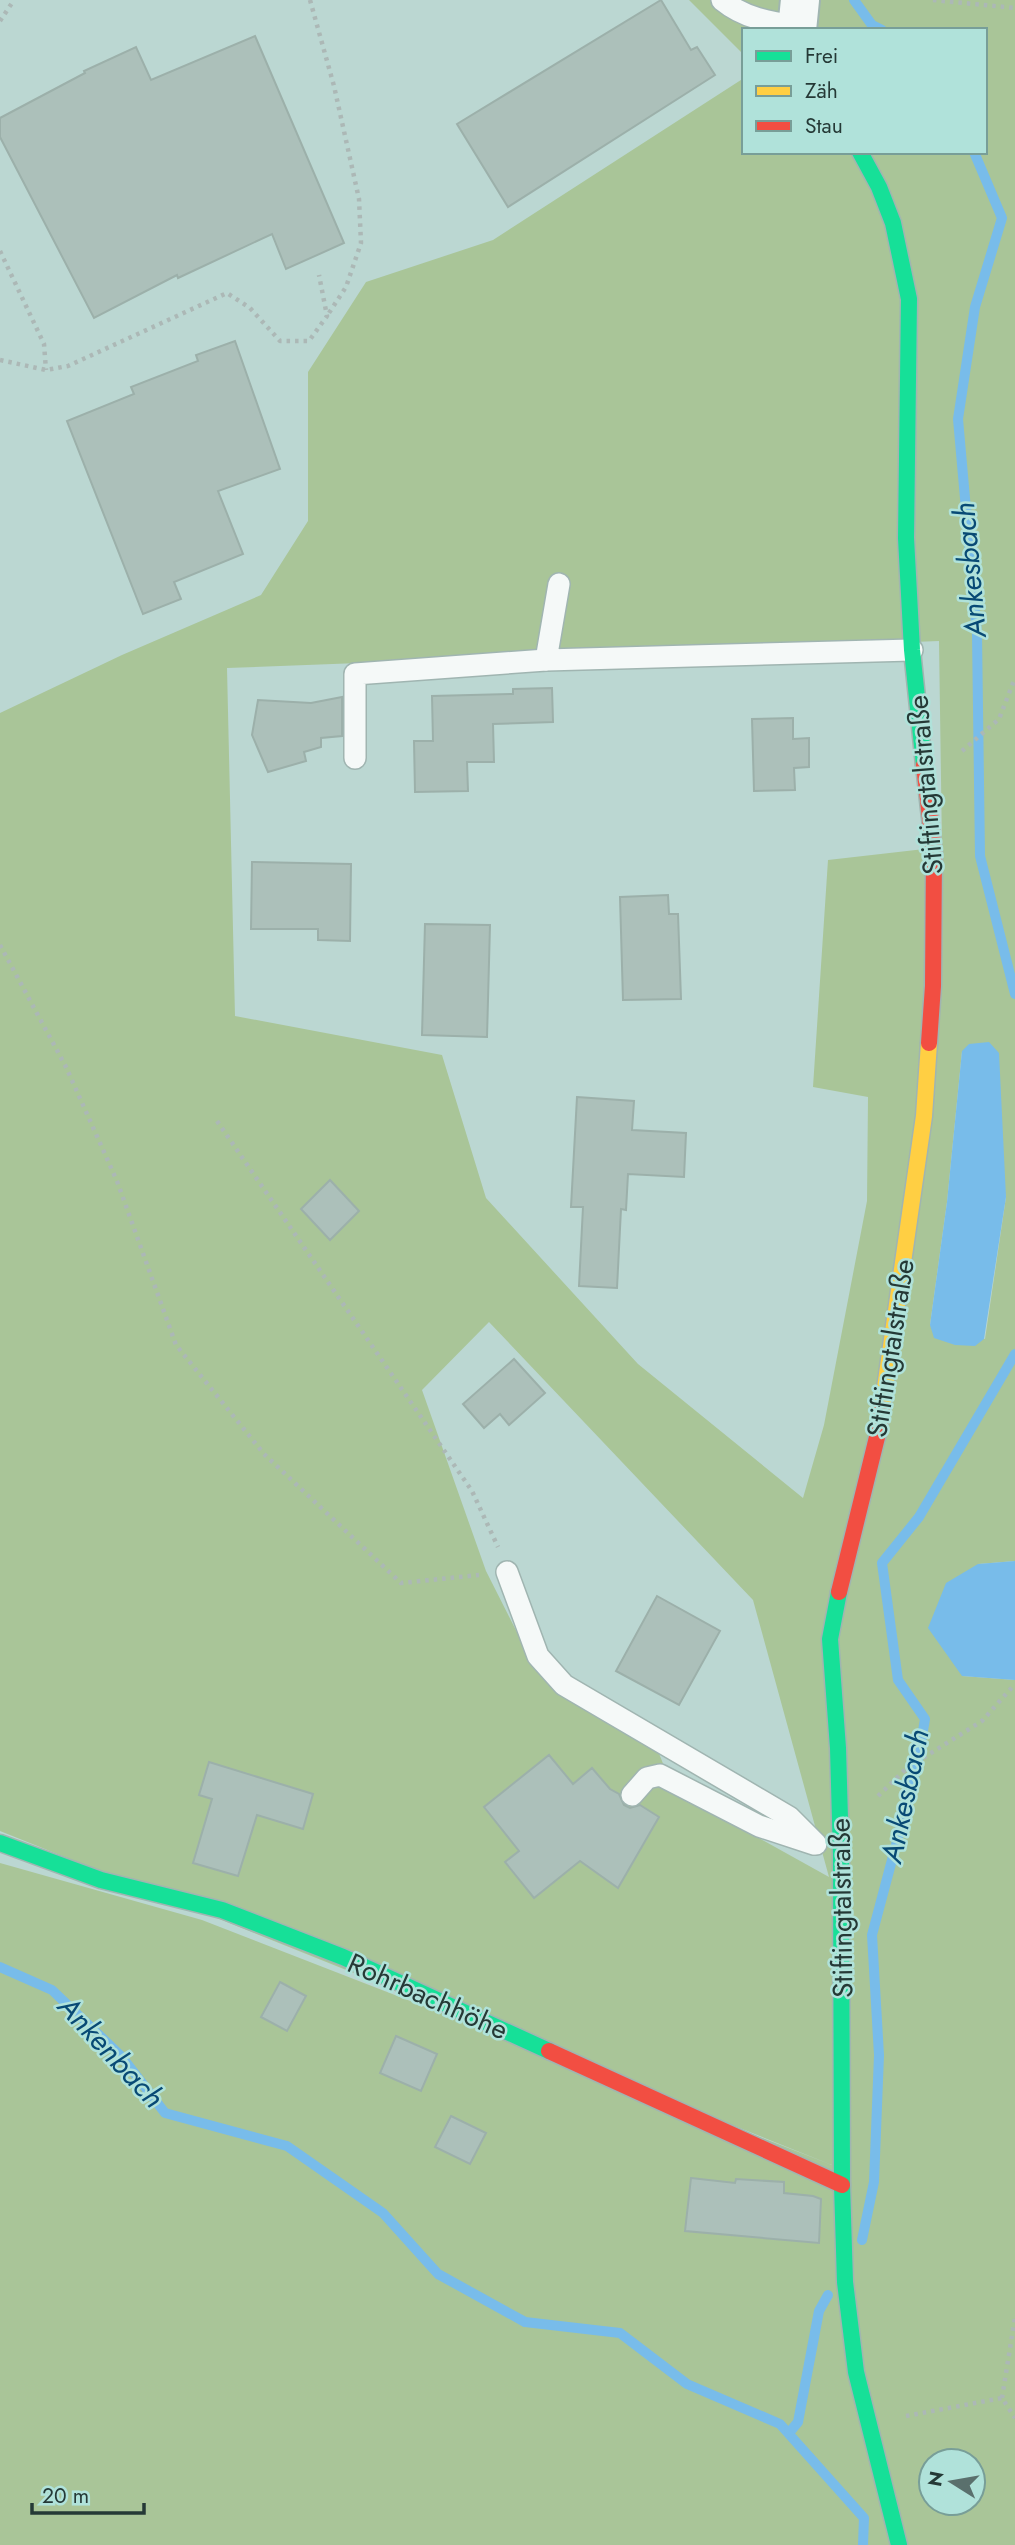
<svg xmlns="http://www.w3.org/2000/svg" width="1015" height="2545" font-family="Jost,sans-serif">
<rect width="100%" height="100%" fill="#bbd7d2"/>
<!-- green -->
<path fill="#a9c598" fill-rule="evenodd" d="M 689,0 L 1015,0 L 1015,1561 L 978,1564 L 962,1676 L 1015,1680 L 1015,2545 L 0,2545 L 0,1863 L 202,1920 L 832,2165 L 0,1831 L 0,713 L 122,655 L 261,595 L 308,521 L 308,372 L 366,282 L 493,240 L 744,78 L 744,152 L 985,152 L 985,30 L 744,30 L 744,55 ZM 939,641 L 942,847 L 828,860 L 813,1087 L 868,1097 L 867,1201 L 824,1425 L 803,1498 L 638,1364 L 486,1198 L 442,1055 L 235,1016 L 227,668 ZM 962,1051 L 1006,1197 L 985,1339 L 930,1325 L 947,1202 ZM 489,1322 L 753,1600 L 829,1877 L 674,1791 L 658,1751 L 556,1692 L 536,1670 L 486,1571 L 422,1390 ZM 931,2461 L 973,2461 L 973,2503 L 931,2503 Z"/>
<!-- water -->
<g fill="#78bcea">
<path d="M 989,1042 L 999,1053 L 1006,1197 L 984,1339 L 975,1346 L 955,1345 L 934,1338 L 930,1325 L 947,1202 L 962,1051 L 969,1044 Z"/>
<path d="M 1015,1561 L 1015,1680 L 962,1676 L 928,1628 L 946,1583 L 978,1564 Z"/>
</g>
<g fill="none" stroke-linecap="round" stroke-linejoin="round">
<!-- stream -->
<g stroke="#78bcea" stroke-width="10">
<path d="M 854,0 L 872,25 L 882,30"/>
<path d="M 974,152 L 1002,218 L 975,307 L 958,419 L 977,634 L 980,856 L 1015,994"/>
<path d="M 0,1967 L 52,1990 L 122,2057 L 165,2113 L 287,2146 L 383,2213 L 438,2274 L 525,2322 L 620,2333 L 687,2384 L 780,2424 L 864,2518 L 863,2545"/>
<path d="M 862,2240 L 874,2182 L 879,2055 L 872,1935 L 917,1766 L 925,1719 L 898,1680 L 882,1563 L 919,1517 L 1015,1354"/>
<path d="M 789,2433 L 798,2422 L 819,2311 L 828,2295"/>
</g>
</g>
<!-- building -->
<g fill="#acc0ba" stroke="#9cb0aa" stroke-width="2">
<path d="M 661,0 L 691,50 L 697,47 L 715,75 L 508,207 L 457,124 Z"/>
<path d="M 255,36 L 344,243 L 286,269 L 272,234 L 178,278 L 177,275 L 94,318 L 0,137 L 0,118 L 85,73 L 84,71 L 136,47 L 151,80 Z"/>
<path d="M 235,341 L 280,469 L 218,491 L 243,554 L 174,582 L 181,599 L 143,614 L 67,421 L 134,394 L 131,387 L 198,361 L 196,355 Z"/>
<path d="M 552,688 L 553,722 L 493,724 L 494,762 L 467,762 L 468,791 L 415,792 L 414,741 L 433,741 L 432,696 L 513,694 L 513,689 Z"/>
<path d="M 342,697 L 342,736 L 321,738 L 321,747 L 304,752 L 306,761 L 268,772 L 252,735 L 258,700 L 311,703 Z"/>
<path d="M 793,718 L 793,739 L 809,738 L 809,767 L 794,768 L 795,790 L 754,791 L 752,719 Z"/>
<path d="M 252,862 L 351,864 L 350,941 L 318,940 L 318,929 L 251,929 Z"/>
<path d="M 668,895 L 669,914 L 678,914 L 681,999 L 623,1000 L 620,897 Z"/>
<path d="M 425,924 L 490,925 L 487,1037 L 422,1035 Z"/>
<path d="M 577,1097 L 634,1101 L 632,1130 L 686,1133 L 684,1177 L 628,1174 L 626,1210 L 621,1209 L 617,1288 L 579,1286 L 583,1207 L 571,1207 Z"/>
<path d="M 330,1180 L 359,1211 L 330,1240 L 301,1209 Z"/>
<path d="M 514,1359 L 545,1393 L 509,1425 L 500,1414 L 484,1428 L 463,1404 Z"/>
<path d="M 657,1596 L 720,1631 L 679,1705 L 616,1671 Z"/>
<path d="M 549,1755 L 573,1784 L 592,1768 L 610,1789 L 619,1794 L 624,1805 L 630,1808 L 640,1805 L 659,1817 L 618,1888 L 580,1861 L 534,1898 L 505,1862 L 519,1851 L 484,1807 Z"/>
<path d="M 209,1762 L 313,1794 L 303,1829 L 257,1815 L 238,1876 L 193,1863 L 212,1799 L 199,1795 Z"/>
<path d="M 280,1982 L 306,1996 L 287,2031 L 261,2017 Z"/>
<path d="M 396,2036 L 437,2054 L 421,2091 L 380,2073 Z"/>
<path d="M 451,2116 L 486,2133 L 470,2164 L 435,2147 Z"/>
<path d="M 691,2178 L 735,2183 L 736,2179 L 784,2182 L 784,2193 L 813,2196 L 821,2199 L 819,2243 L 685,2231 Z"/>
</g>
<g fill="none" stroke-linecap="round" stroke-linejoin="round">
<!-- lane casing -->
<g stroke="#a0b5b1" stroke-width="24">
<g id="lane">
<path d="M 722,0 C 744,18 769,22 796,26"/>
<path d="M 559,584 L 546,660 L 912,650"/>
<path d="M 355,758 L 355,674 L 546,660"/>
<path d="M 507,1572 L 538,1656 L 564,1685 L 789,1817 L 816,1844"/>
<path d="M 632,1795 L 647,1778 L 660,1775 L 759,1826 L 814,1844"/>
</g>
</g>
<!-- street casing -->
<g stroke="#a0b5b1" stroke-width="42">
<path id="street" d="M 797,30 L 800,0"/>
</g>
<!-- fast casing -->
<g stroke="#a0b5b1" stroke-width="19">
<g id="fast">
<path d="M 860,152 L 879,187 L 893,223 L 909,299 L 906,538 L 912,650 L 924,765"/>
<path d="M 839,1592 L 830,1639 L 838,1748 L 841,1855 L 842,2185 L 845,2282 L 856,2372 L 899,2545"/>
<path d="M 0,1843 L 101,1880 L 222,1910 L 343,1957 L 549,2051"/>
</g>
</g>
<!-- slow casing -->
<g stroke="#a0b5b1" stroke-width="19">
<path id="slow" d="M 882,1409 L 924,1116 L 929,1043"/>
</g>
<!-- jam casing -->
<g stroke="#a0b5b1" stroke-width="19">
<g id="jam">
<path d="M 924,765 L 934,853 L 933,986 L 929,1043"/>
<path d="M 839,1592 L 879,1429 L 882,1409"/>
<path d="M 549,2051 L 842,2185"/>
</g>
</g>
<!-- path -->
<g stroke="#acb8b6" stroke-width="4.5" stroke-dasharray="3.5 5" stroke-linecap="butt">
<path d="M 310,0 L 334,86 L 359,199 L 361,243 L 346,287 L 327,316"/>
<path d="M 933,0 L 1015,8"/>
<path d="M 0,21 L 14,0"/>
<path d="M 0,251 L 44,344 L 46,370"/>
<path d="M 0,360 L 46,370 L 68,366 L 227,293 L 250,308 L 280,341 L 309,341 L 327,316 L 319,275"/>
<path d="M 962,751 L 999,719 L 1015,678"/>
<path d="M 0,945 L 66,1067 L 117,1181 L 176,1345 L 264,1454 L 401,1583 L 479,1575"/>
<path d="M 217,1121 L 472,1491 L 498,1547"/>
<path d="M 878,1796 L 907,1768 L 982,1721 L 1015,1684"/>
<path d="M 1002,2398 L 1015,2317"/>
<path d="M 906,2416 L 1002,2398 L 1015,2418"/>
</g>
<!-- lane -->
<use href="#lane" stroke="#f5f9f8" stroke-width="21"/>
<!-- street -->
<use href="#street" stroke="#f5f9f8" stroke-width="38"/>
<!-- fast -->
<use href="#fast" stroke="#16e098" stroke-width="16"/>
<!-- slow -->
<use href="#slow" stroke="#ffcf43" stroke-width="16"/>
<!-- jam -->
<use href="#jam" stroke="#f24e42" stroke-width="16"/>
</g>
<g text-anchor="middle" stroke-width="5" stroke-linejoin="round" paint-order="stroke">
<!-- street labels -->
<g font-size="28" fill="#253936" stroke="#b0e2da">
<text transform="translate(925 785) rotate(-95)" y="10">Stiftingtalstraße</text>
<text transform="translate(890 1348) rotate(-81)" y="10">Stiftingtalstraße</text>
<text transform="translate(841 1908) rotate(-91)" y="10">Stiftingtalstraße</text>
<text transform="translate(428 1996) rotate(24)" y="10">Rohrbachhöhe</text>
</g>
<!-- water labels -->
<g font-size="30" font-style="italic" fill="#084a75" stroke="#b0e2da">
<text transform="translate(970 570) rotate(-95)" y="10">Ankesbach</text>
<text transform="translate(905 1796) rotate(-78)" y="10">Ankesbach</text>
<text transform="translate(111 2052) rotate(47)" y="10">Ankenbach</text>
</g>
</g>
<!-- legend -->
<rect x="742" y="28" width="245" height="126" fill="#b0e2da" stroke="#789e98" stroke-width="2"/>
<rect x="756" y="51" width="35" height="10" fill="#16e098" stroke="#789e98" stroke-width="2"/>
<text x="805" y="63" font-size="21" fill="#253936">Frei</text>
<rect x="756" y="86" width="35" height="10" fill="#ffcf43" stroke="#789e98" stroke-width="2"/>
<text x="805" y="98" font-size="21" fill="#253936">Zäh</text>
<rect x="756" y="121" width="35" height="10" fill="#f24e42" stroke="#789e98" stroke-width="2"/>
<text x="805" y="133" font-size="21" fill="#253936">Stau</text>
<!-- north arrow -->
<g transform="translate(952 2482) rotate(281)"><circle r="33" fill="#b0e2da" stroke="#789e98" stroke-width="2"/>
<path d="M0-5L12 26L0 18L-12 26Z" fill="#5a706d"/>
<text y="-10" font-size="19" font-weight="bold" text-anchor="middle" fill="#253936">N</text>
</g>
<!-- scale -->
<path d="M32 2503v10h112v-10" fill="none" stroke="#253936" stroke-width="3.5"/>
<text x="42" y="2503" font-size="21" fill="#253936" stroke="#b0e2da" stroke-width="5" paint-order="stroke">20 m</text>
</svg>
